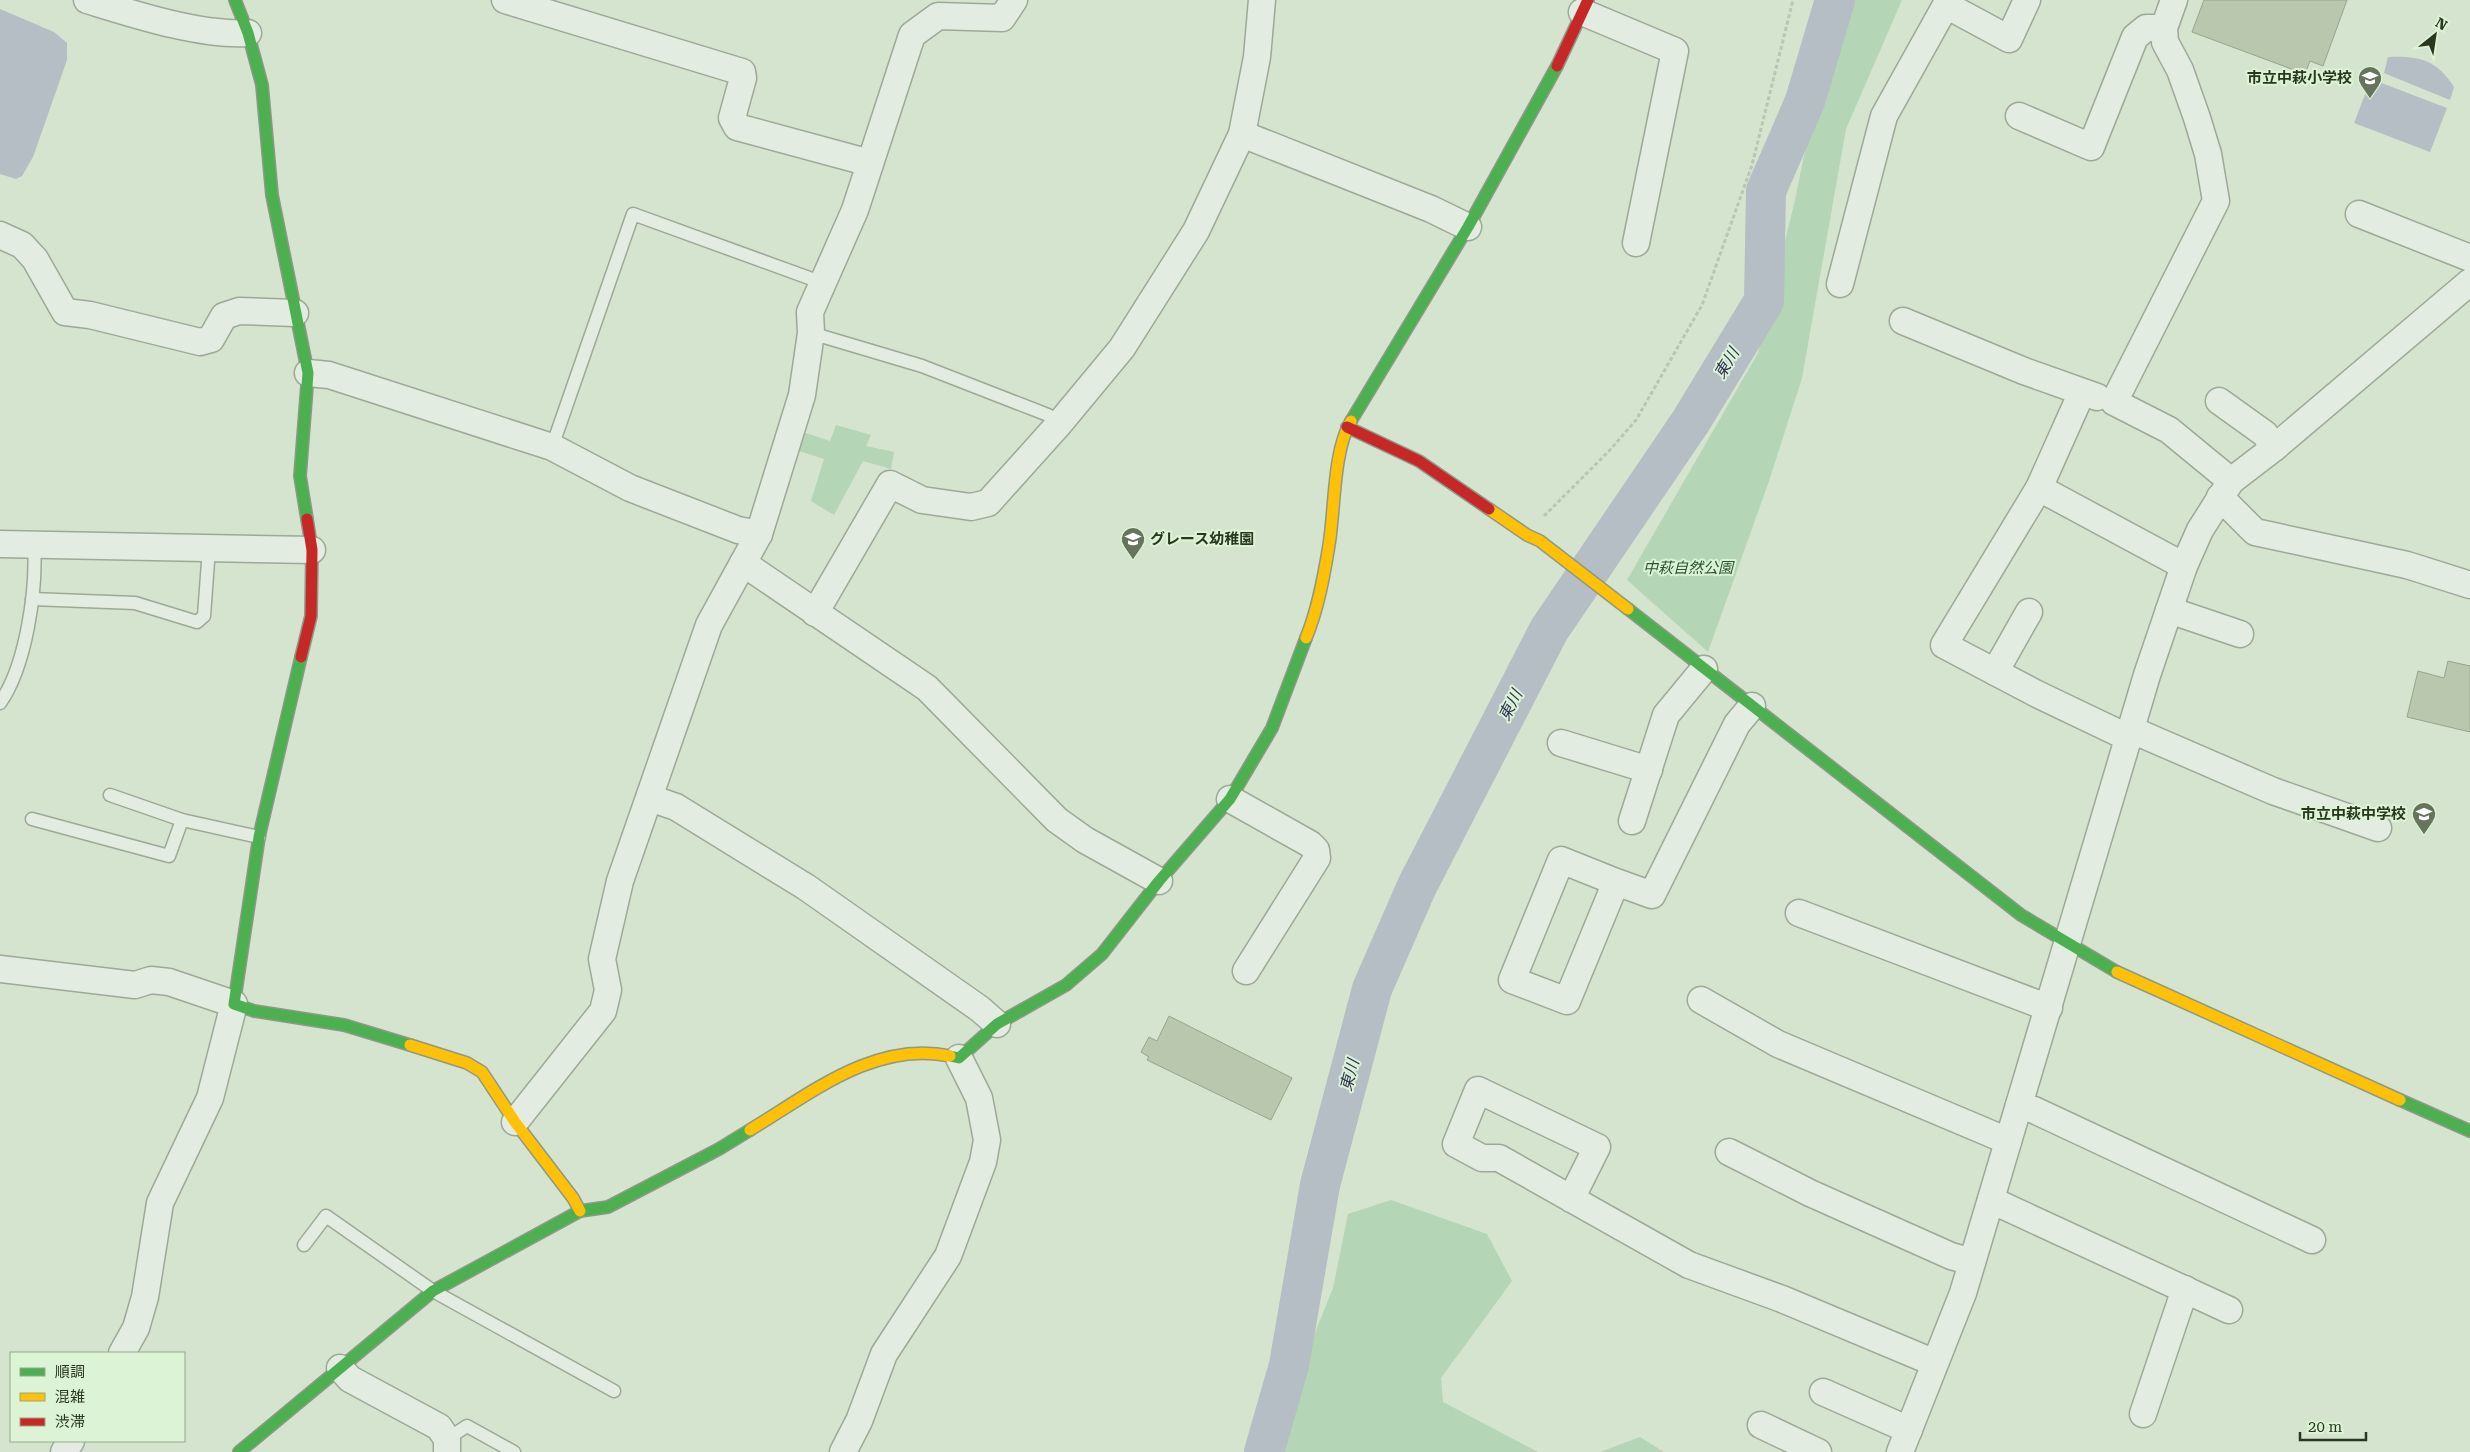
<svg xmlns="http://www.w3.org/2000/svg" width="2470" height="1452" font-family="'Roboto Serif','Noto Sans JP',serif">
<rect width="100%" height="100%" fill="#d4e4ce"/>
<!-- green -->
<g fill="#b4d5b6">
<path d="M 1841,0 L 1902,0 L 1846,129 L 1802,378 L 1769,481 L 1708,652 L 1627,580 L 1758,353 L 1795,200 L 1826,47 Z"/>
<path d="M 836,425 L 871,435 L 866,446 L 894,452 L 891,469 L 863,461 L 834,515 L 811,501 L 824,459 L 793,449 L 797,430 L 830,441 Z"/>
<path d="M 1391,1200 L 1487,1234 L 1512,1281 L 1441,1378 L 1443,1402 L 1538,1452 L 1267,1452 L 1333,1288 L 1348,1214 Z"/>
<path d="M 1640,1437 L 1664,1452 L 1600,1452 Z"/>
</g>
<!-- water -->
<g fill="#b4bec4">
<path d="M 0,9 L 54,32 L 67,43 L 67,60 L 33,157 L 22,176 L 16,179 L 0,174 Z"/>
<path d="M 2388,57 C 2421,56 2436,60 2454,87 L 2450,100 L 2384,73 Z"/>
<path d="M 2371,79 L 2447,108 L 2430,152 L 2354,123 Z"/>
</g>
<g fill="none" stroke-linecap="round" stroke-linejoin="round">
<!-- river -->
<path stroke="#b4bec4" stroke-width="40" d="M 1264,1452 L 1289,1365 L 1320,1185 L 1372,989 L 1417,886 L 1549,630 L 1691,421 L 1764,301 L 1766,191 L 1805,101 L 1835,0"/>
</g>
<!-- building -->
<g fill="#b9c7af" stroke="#97a48e">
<path d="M 2204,0 L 2347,0 L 2323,66 L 2310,61 L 2305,74 L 2192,32 Z"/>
<path d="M 2448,661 L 2470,666 L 2470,732 L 2407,717 L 2418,671 L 2444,678 Z"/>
<path d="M 1169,1016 L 1292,1078 L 1271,1120 L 1147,1060 L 1149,1057 L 1141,1052 L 1149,1037 L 1157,1041 Z"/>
</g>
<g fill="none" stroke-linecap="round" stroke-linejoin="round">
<!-- lane casing -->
<g stroke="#9da997" stroke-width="15">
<g id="lane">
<path d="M 811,333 L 922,366 L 1048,415 L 1059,424"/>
<path d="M 552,447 L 633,214 L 823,283"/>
<path d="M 32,599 L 135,603 L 197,622 L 204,616 L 209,548"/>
<path d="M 0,703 C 26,666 37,590 34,545"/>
<path d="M 110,795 L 182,820 L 259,837"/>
<path d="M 32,819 L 169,856 L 182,820"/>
<path d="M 304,1245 L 326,1216 L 433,1291 L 614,1391"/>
<path d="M 447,1439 L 467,1426 L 514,1452"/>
</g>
</g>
<!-- street casing -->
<g stroke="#9da997" stroke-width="29">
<g id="street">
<path d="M 87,0 C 133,14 200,36 248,33"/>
<path d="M 505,0 L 742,72 L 743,78 L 732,118 L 737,127 L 870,163"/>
<path d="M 2174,0 L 2164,28 L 2165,42 L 2180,70 L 2197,118 L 2208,154 L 2216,201 L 2114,402 L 2169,430 L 2231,481"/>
<path d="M 1582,12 L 1675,51 L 1636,243"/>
<path d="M 2019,116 L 2091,147 L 2135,37 L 2146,28 L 2164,28"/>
<path d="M 1242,134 L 1431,209 L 1468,227"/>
<path d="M 2359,214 L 2470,258"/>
<path d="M 0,235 L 22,245 L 35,259 L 65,312 L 90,315 L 200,342 L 211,339 L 224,316 L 239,311 L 295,313"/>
<path d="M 1840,284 L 1884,116 L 1946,5 L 2009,39 L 2027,0"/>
<path d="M 1903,321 L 2024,371 L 2097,397"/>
<path d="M 308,373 L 329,375 L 552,447 L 630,488 L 738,530 L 759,534"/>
<path d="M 2082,392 L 2039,488 L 1944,645 L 2037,694 L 2129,738"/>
<path d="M 2219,401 L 2265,434 L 2274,448"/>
<path d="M 2039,488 L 2184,566"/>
<path d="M 2220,497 L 2255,532 L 2407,565 L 2470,585"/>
<path d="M 0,544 L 312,550"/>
<path d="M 743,563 L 927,688 L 1057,820 L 1085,840 L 1159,881"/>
<path d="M 2169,610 L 2240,634"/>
<path d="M 815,613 L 890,484 L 922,500 L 971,507 L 988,503 L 1059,424 L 1122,348 L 1196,231 L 1242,134 L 1257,57 L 1262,0"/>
<path d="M 1995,672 L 2029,612"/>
<path d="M 2132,730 L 2273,791 L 2378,828"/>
<path d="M 1561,743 L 1649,770"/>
<path d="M 650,798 L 676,807 L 806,887 L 980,1009 L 997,1024"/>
<path d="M 1230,799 L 1310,844 L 1316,850 L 1317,858 L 1246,971"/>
<path d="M 1632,821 L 1666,715 L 1704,669"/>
<path d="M 1616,882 L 1561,860 L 1512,980 L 1567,1001 L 1616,882 L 1652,895 L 1737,724 L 1752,706"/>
<path d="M 1799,913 L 2049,1008"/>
<path d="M 0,969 L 135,985 L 151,980 L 169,982 L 234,1004 L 210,1098 L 160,1203 L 145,1297 L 136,1328 L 122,1353"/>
<path d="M 1701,1000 L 1778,1044 L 2008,1141"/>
<path d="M 2019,1105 L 2034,1110 L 2312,1240"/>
<path d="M 515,1122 L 603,1011 L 608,990 L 602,959 L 620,881 L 709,625 L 759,534 L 802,395 L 811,333 L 810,312 L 855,210 L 912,35 L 938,16 L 1002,18 L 1014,0"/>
<path d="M 1729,1152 L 1810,1193 L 1951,1256 L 1972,1262"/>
<path d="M 1571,1199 L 1597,1147 L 1478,1090 L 1456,1144 L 1482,1158 L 1499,1158 L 1689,1265 L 1782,1299 L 1935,1363"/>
<path d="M 1991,1200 L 2229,1310"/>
<path d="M 340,1368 L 350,1379 L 439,1427 L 447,1439 L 447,1452"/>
<path d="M 1823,1392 L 1909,1430"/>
<path d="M 2143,1414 L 2185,1289"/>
<path d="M 1761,1425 L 1818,1452"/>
<path d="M 64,1452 L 71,1441"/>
<path d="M 843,1452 L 859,1421 L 884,1354 L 948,1256 L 983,1162 L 987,1140 L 979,1098 L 959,1058"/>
<path d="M 1900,1452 L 1963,1293 L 2147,675 L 2184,566 L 2200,530 L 2231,481 L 2274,448 L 2470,282"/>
</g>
</g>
<!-- fast casing -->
<g stroke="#8d9987" stroke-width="14">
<g id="fast">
<path d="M 235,0 L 248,33 L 262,85 L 272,195 L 308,373 L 300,476 L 307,519"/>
<path d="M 1351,421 L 1468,227 L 1557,66"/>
<path d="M 1628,609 L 2021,915 L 2117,972"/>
<path d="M 301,657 L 259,837 L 234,1004 L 254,1011 L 344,1025 L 410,1045"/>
<path d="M 950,1056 L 959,1058 L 997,1024 L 1066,985 L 1102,954 L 1159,881 L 1230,799 L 1272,728 L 1306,638"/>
<path d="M 2400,1100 L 2470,1131"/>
<path d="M 239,1452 L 433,1291 L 580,1211 L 608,1207 L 719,1149 L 750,1130"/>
</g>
</g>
<!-- slow casing -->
<g stroke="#8d9987" stroke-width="14">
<g id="slow">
<path d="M 1489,509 L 1527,535 L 1540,541 L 1628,609"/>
<path d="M 1306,638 C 1318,609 1324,576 1329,545 C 1335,509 1333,451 1351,421"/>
<path d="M 2117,972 L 2400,1100"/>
<path d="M 410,1045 L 467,1063 L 482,1072 L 515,1122 L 573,1198 L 580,1211"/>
<path d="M 750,1130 C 810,1094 875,1040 950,1056"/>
</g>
</g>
<!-- jam casing -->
<g stroke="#8d9987" stroke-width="14">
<g id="jam">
<path d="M 1557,66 L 1588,0"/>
<path d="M 1347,427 L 1419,461 L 1489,509"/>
<path d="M 301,657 L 311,616 L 312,550 L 307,519"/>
</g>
</g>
<!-- path -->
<path stroke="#bac5b6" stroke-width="3" stroke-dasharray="4 2.5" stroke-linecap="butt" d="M 1544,516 L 1609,451 L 1636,420 L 1702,305 L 1752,165 L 1793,0"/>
<!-- lane -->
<use href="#lane" stroke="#e2ece0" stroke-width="12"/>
<!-- street -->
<use href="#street" stroke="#e2ece0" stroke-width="26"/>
<!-- fast -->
<use href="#fast" stroke="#4caf50" stroke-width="11"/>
<!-- slow -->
<use href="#slow" stroke="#ffc107" stroke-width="11"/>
<!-- jam -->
<use href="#jam" stroke="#c62828" stroke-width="11"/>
</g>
<!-- icons -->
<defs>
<g id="school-pin" transform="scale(1.25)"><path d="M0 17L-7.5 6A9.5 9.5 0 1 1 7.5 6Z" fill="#66745d" stroke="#dcf4d5"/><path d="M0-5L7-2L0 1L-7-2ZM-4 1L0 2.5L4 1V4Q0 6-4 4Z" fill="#fff"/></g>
</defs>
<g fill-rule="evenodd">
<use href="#school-pin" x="2370" y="78"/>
<use href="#school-pin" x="1133" y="539"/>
<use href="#school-pin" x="2424" y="814"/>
</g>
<g text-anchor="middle" stroke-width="4" stroke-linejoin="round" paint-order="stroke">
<!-- poi labels -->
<g font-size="15" font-weight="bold" fill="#2a3720" stroke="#dcf4d5" text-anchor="end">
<text x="2352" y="83">市立中萩小学校</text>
<text x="1150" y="544" text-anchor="start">グレース幼稚園</text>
<text x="2406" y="819">市立中萩中学校</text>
</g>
<!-- park labels -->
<g font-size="15" font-style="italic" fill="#285235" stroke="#dcf4d5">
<text x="1688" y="573">中萩自然公園</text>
</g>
<!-- water labels -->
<g font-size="16" font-style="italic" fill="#303056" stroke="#dcf4d5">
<text transform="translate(1726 363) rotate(-59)" y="6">東川</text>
<text transform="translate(1510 705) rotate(-63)" y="6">東川</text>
<text transform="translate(1349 1075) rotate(-75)" y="6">東川</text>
</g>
</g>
<!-- legend -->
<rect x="10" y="1352" width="175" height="90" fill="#dcf4d5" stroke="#95a88d"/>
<rect x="20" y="1368" width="25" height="8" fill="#4caf50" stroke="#95a88d"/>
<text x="55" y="1377" font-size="15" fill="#2a3720">順調</text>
<rect x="20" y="1393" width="25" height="8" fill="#ffc107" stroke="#95a88d"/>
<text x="55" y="1402" font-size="15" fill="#2a3720">混雑</text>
<rect x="20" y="1418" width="25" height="8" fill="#c62828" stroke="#95a88d"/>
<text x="55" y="1427" font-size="15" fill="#2a3720">渋滞</text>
<!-- north arrow -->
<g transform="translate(2435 35) rotate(30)" stroke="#dcf4d5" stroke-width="4" paint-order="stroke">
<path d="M0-4L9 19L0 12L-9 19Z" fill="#2a3720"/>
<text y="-8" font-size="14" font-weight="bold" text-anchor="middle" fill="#2a3720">N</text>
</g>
<!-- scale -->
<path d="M2300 1432v8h66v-8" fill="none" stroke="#2a3720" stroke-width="2.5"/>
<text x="2308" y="1432" font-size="15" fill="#2a3720" stroke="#dcf4d5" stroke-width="4" paint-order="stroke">20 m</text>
</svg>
